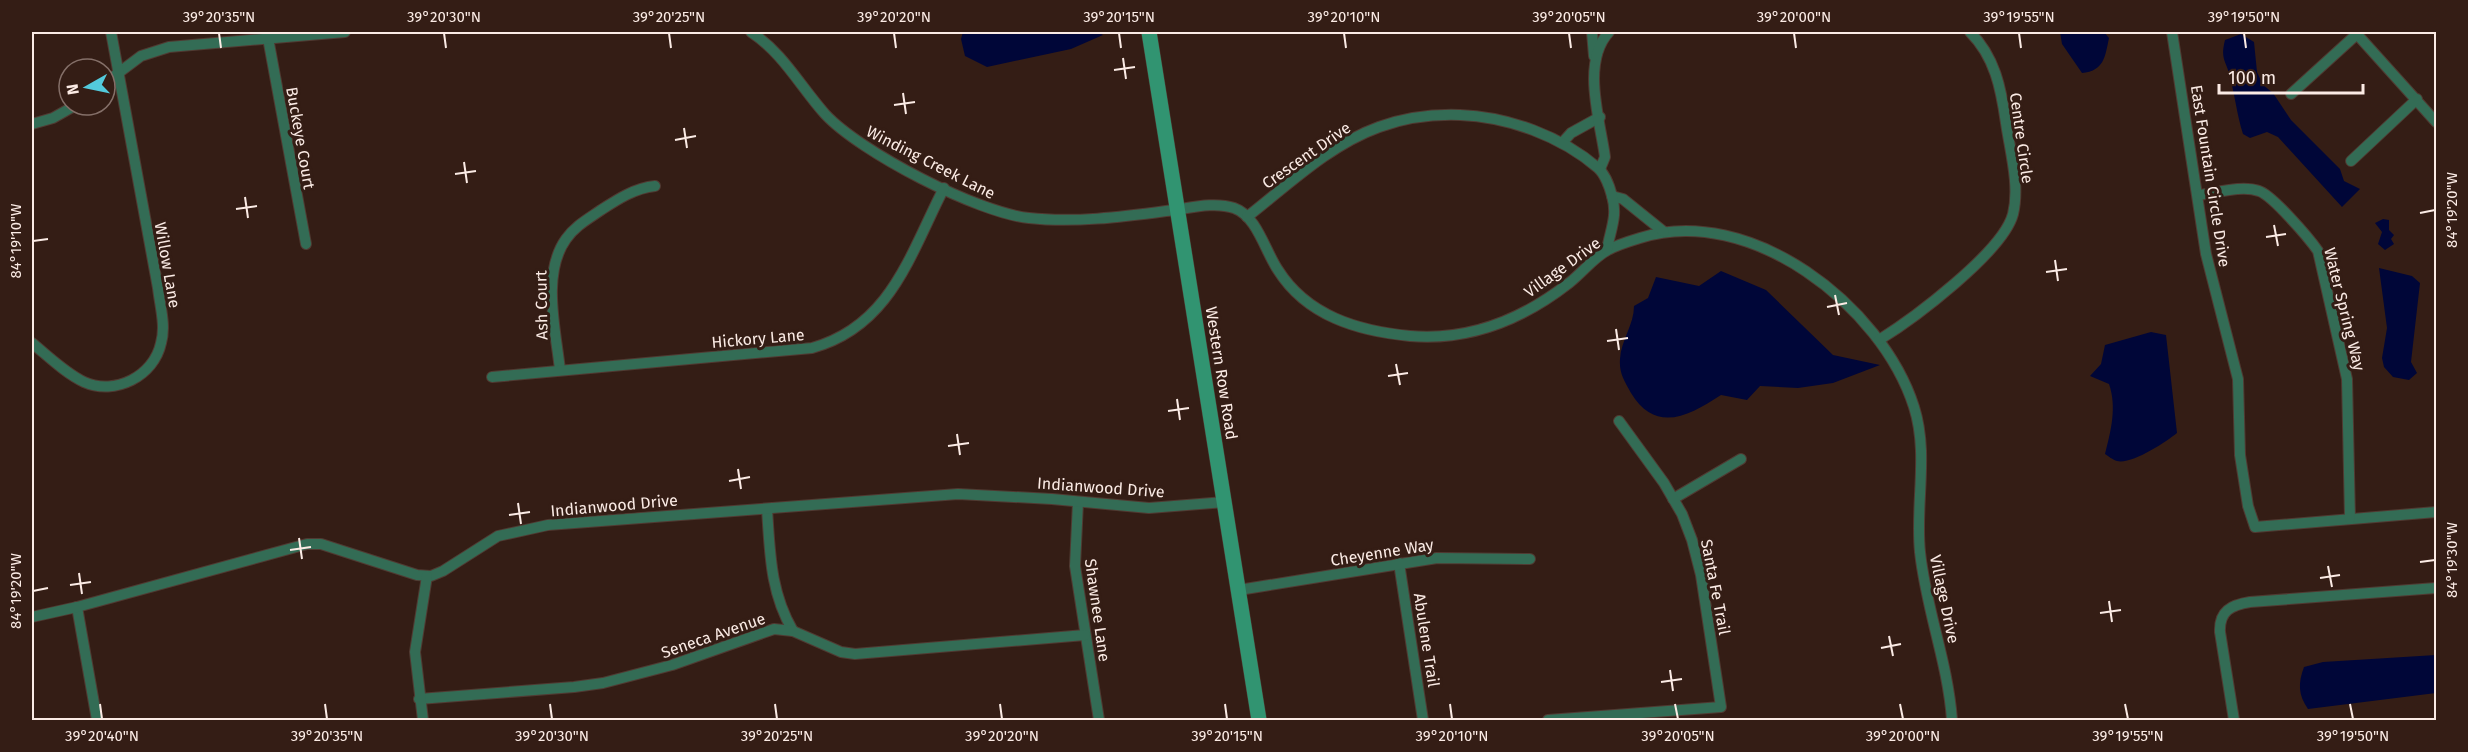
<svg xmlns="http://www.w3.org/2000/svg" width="2468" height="752" font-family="'Fira Sans',sans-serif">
<rect width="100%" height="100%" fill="#341d15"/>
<!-- water -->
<g fill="#000638">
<path d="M 963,32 L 1098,32 L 1103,35 L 1071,49 L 987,67 L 965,56 L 961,39 Z"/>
<path d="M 2060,32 L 2104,32 L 2109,38 C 2105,57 2104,71 2082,73 L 2062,44 Z"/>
<path d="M 2241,34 L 2254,42 L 2257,72 L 2263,85 L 2273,93 L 2291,120 L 2340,169 L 2344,181 L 2360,189 L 2342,207 L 2278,137 L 2267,132 L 2250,138 L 2243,134 C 2237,115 2235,96 2230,77 C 2226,60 2220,60 2225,40 Z"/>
<path d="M 2383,219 L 2389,220 L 2389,230 L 2394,235 L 2391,239 L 2394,244 L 2385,250 L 2378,244 L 2382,232 L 2375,223 Z"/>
<path d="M 2379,268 L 2412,276 L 2420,283 L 2411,362 L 2417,373 L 2409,380 L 2393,377 L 2384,367 L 2382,358 L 2387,328 Z"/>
<path d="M 1721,271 L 1766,290 L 1833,355 L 1880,365 L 1833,383 L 1798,388 L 1760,386 L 1747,400 L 1721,395 C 1689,416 1656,434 1631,393 C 1624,380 1619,373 1620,359 C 1621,340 1634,325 1634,306 L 1648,298 L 1656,277 L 1699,286 Z"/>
<path d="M 2151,332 L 2166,335 L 2177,433 C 2166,442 2131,465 2117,461 C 2113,460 2108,456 2105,454 C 2111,431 2117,407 2109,384 L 2090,376 L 2101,364 L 2105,345 Z"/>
<path d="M 2436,655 L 2436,693 L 2308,709 C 2298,695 2298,683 2304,667 L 2323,662 Z"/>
</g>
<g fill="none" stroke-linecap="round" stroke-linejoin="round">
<!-- street casing -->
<g stroke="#503a32" stroke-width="12">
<g id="street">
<path d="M 751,32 C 783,53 800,86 825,114 C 860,152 978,213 1029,218 C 1073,223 1122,217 1166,211 C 1187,209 1213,201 1234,208 C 1257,216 1265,251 1278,270 C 1307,316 1358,331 1410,336 C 1469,341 1523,319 1569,283 C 1582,273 1594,257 1608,250 C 1617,245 1630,241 1640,238 C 1750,203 1882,306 1914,407 C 1929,454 1915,504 1920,552 C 1926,609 1948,663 1952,720"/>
<path d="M 1592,32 L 1594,56"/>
<path d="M 2172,32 L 2206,254 L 2238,379 L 2240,455 L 2248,506 L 2255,527 L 2436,512"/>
<path d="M 2355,32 L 2436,122"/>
<path d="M 268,38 L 306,244"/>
<path d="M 105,83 L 141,56 L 169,47 L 345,32"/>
<path d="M 2291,94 L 2357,34"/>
<path d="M 32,124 L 53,118 L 76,105"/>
<path d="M 1562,143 L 1571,133 L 1600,117"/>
<path d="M 2351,161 L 2417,99"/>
<path d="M 1600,169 L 1605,157 C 1600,120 1581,62 1609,32"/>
<path d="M 2199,195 C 2216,193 2242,185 2259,191 C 2272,195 2309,238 2318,251 L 2347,379 L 2350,519"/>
<path d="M 1612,196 L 1623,199 L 1664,232"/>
<path d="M 1247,217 C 1288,185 1329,145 1379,127 C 1404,118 1433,114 1460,115 C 1509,117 1561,136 1598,168 C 1605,174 1610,188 1612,196 C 1618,217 1610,230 1607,250"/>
<path d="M 1879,340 C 1913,319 2003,252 2013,214 C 2020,185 2010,151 2006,123 C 2001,88 1995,57 1970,32"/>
<path d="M 32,343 C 48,356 65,373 84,382 C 115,396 154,376 161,343 C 166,326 160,306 158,288 L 111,32"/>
<path d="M 560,370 C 556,331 541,274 566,239 C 575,226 588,219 601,210 C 618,199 635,188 655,186"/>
<path d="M 492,377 L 812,348 C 891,326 910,254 944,188"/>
<path d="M 1673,499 L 1741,459"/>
<path d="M 1078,502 L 1075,566 L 1099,720"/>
<path d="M 767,509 C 770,552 770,592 793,631"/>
<path d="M 1399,563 L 1423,720"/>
<path d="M 1239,590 L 1437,558 L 1530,559"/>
<path d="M 77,607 L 97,720"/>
<path d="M 32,617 L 77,607 L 307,544 L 321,544 L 417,575 L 431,576 L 443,571 L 498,536 L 548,525 L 958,494 L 1052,499 L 1149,508 L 1225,502"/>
<path d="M 419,699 L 574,687 L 603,683 L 672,665 L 774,629 L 793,631 L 841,652 L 855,654 L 1085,635"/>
<path d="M 423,720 L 415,652 L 427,576"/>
<path d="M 1548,720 L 1721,707 L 1701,575 L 1692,540 L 1682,514 L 1664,483 L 1619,421"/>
<path d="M 2234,720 L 2220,632 C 2219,611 2231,605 2250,602 L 2436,588"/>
</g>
</g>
<!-- secondary casing -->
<g stroke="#503a32" stroke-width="16">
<path id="secondary" d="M 1149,32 L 1259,720"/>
</g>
<!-- street -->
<use href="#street" stroke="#336c55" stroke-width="10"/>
<!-- secondary -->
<use href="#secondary" stroke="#319471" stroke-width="15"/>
</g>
<!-- ticks -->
<path fill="none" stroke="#fbebe5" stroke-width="2" d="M 219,33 L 221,48M 444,33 L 446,48M 669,33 L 671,48M 894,33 L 896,48M 1119,33 L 1121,48M 1344,33 L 1346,48M 1569,33 L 1571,48M 1794,33 L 1796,48M 2019,33 L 2021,48M 2244,33 L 2246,48M 1123,58 L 1126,79M 1114,70 L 1135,67M 903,93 L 906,114M 894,105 L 915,102M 684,128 L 687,148M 675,140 L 696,136M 464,162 L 467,183M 455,174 L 476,171M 245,197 L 248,218M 236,209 L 257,206M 2420,213 L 2435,210M 2274,225 L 2278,246M 2266,237 L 2286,234M 33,241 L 48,239M 2055,260 L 2058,281M 2046,272 L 2067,269M 1835,295 L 1839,315M 1827,307 L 1847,303M 1616,329 L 1619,350M 1607,341 L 1628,338M 1396,364 L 1400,385M 1388,376 L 1408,373M 1177,399 L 1180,420M 1168,411 L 1189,408M 957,434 L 960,455M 948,446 L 969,443M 738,469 L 741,489M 729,481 L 750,477M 518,503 L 521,524M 509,515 L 530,512M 299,538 L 302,559M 290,550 L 311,547M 2420,562 L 2435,560M 2328,566 L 2332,587M 79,573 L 82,594M 2320,578 L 2340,575M 70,585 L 91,582M 33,591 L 48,588M 2109,601 L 2112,622M 2100,613 L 2121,610M 1889,636 L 1893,656M 1881,648 L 1901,644M 1670,670 L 1673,691M 1661,682 L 1682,679M 100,704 L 102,719M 325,704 L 327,719M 550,704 L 552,719M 775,704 L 777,719M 1000,704 L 1002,719M 1225,704 L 1227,719M 1450,704 L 1452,719M 1675,704 L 1678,719M 1900,704 L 1903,719M 2125,704 L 2128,719M 2350,704 L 2353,719"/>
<g text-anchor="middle" stroke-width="6" stroke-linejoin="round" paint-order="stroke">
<!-- street labels -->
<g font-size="16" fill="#fbebe5" stroke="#341d15">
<text transform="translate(301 138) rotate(80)" y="6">Buckeye Court</text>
<text transform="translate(2022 138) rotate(82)" y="6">Centre Circle</text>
<text transform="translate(1306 155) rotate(-35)" y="6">Crescent Drive</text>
<text transform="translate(931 162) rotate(27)" y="6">Winding Creek Lane</text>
<text transform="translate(2211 176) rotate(81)" y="6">East Fountain Circle Drive</text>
<text transform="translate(168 265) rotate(80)" y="6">Willow Lane</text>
<text transform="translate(1562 267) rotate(-36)" y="6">Village Drive</text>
<text transform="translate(541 305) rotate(-91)" y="6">Ash Court</text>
<text transform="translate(2345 309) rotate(76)" y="6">Water Spring Way</text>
<text transform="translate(758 338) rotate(-5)" y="6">Hickory Lane</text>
<text transform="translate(1222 373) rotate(81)" y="6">Western Row Road</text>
<text transform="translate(1101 487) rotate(4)" y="6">Indianwood Drive</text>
<text transform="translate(614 505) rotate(-5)" y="6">Indianwood Drive</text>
<text transform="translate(1382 552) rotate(-9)" y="6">Cheyenne Way</text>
<text transform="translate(1716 587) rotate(79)" y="6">Santa Fe Trail</text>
<text transform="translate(1945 599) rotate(78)" y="6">Village Drive</text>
<text transform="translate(1098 610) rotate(82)" y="6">Shawnee Lane</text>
<text transform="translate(713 635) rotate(-19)" y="6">Seneca Avenue</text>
<text transform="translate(1427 640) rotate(81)" y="6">Abulene Trail</text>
</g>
</g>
<!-- border -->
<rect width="2468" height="752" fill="none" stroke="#341d15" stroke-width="66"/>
<!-- north arrow -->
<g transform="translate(87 87) rotate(261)"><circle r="28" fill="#341d15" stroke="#846f68" stroke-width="1.5"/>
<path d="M0-4.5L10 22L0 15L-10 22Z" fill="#53cadc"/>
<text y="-9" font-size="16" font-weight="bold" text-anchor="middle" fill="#fbebe5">N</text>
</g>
<!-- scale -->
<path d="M2219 84v9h144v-9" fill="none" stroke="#fbebe5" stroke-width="3"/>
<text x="2228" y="84" font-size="18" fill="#fbebe5" stroke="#341d15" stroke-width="4.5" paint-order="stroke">100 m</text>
<rect x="33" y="33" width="2402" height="686" fill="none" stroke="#fbebe5" stroke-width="2"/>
<g font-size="15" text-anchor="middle" fill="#fbebe5">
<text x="219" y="22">39°20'35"N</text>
<text x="444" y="22">39°20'30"N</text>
<text x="669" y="22">39°20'25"N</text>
<text x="894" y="22">39°20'20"N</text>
<text x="1119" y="22">39°20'15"N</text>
<text x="1344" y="22">39°20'10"N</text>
<text x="1569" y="22">39°20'05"N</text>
<text x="1794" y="22">39°20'00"N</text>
<text x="2019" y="22">39°19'55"N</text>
<text x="2244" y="22">39°19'50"N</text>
<text transform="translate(2452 210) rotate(-90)" y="5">84°19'20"W</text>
<text transform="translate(16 241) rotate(-90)" y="5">84°19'10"W</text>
<text transform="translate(2452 560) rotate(-90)" y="5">84°19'30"W</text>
<text transform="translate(16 591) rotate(-90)" y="5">84°19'20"W</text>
<text x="102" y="741">39°20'40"N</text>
<text x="327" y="741">39°20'35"N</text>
<text x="552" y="741">39°20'30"N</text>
<text x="777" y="741">39°20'25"N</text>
<text x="1002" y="741">39°20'20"N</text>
<text x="1227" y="741">39°20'15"N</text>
<text x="1452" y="741">39°20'10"N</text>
<text x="1678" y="741">39°20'05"N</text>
<text x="1903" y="741">39°20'00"N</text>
<text x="2128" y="741">39°19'55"N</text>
<text x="2353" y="741">39°19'50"N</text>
</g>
</svg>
